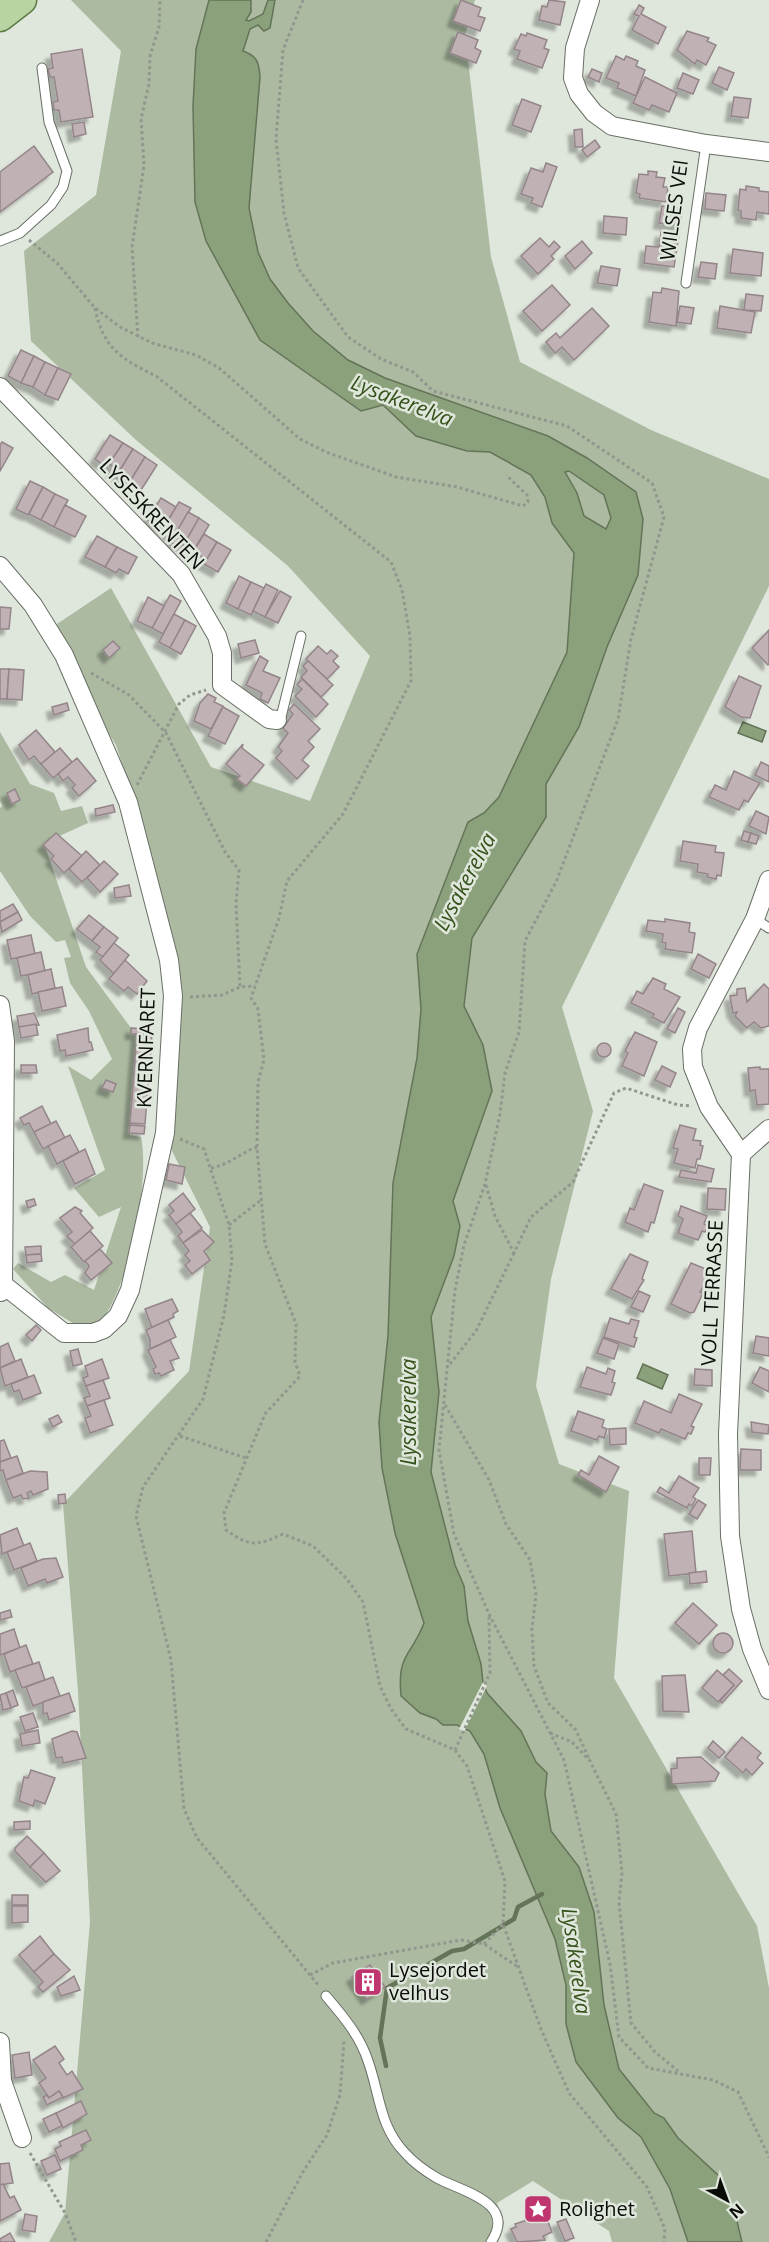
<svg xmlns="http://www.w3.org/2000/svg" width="769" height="2242" font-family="'Open Sans',sans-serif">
<defs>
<filter id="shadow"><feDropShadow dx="-5.5" dy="5.5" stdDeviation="1.5" flood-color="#0004"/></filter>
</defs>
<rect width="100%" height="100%" fill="#dfe6db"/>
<!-- green -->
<g fill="#abbaa1">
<path d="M 71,0 L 475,0 L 465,35 L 491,257 L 520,362 L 651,430 L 769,479 L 769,586 L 562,1007 L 593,1111 L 551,1279 L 536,1386 L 559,1464 L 629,1491 L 614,1678 L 757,1926 L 769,1988 L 769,2242 L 612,2242 L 609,2231 L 533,2181 L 497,2203 L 504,2223 L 498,2242 L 49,2242 L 65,2213 L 90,1922 L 78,1691 L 63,1504 L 189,1371 L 210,1227 L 165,1137 L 171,1061 L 149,849 L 116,745 L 79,686 L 57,624 L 111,588 L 211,767 L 310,801 L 370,656 L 288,566 L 136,440 L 31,341 L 24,251 L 96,195 L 121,51 Z"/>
<path d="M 0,732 L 30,784 L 54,793 L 61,811 L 82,806 L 88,823 L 44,843 L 86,967 L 131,1028 L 141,1035 L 130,1135 L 141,1137 C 150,1181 130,1280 104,1317 C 100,1323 92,1327 86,1331 L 48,1308 L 13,1269 L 18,1263 L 51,1282 L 65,1275 L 94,1290 L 121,1207 L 99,1217 L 74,1188 L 105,1170 L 68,1066 L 91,1080 L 112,1059 L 89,1011 L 70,983 L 64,958 L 71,957 L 65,940 L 56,942 L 30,916 L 0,871 L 0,808 L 2,806 L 0,801 Z"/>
</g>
<!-- water -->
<g fill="#8ba17b" stroke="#647458" stroke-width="1.5" fill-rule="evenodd">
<path d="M 209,0 L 251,0 L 251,12 L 246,20 L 249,21 L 263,14 L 268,0 L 275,0 L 270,28 L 264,31 L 258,25 L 250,29 L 243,51 C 257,56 259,62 260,77 L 249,208 L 258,252 L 270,279 L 288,303 L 313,331 L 348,360 L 385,378 L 548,436 L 587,458 L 636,492 L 643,519 L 638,575 L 607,647 L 579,727 L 546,784 L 546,817 L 472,938 L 464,1006 L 483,1045 L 492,1091 L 453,1201 L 460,1226 L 454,1256 L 431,1317 L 439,1392 L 431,1472 L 455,1565 L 464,1586 L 468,1621 L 481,1664 L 483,1683 L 487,1693 L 521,1731 L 536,1762 L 547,1773 L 545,1794 L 551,1831 L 579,1867 L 594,1912 L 604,2005 L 619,2069 L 654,2113 L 664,2118 L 678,2138 L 719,2176 L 734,2209 L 742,2242 L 688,2242 L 670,2189 L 641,2137 L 618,2118 L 576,2062 L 566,2024 L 566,1985 L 555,1939 L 500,1808 L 484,1754 L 470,1731 L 457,1725 L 443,1725 L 436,1719 L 420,1713 L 401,1696 C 397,1653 411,1657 424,1623 L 395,1533 L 382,1468 L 379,1422 L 388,1336 L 393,1183 L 417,1058 L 421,1009 L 417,954 L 468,822 L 484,813 L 499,797 L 567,652 L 574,553 L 552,523 L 545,497 L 531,475 L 490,452 L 467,451 L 416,436 L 383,405 L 361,411 L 260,340 L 206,241 L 195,202 L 193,106 L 196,49 ZM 569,471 L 604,495 L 611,518 L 606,529 L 584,516 L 577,493 L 565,472 Z"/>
<path d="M 743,722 L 766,731 L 762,742 L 738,733 Z"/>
<path d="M 643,1364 L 668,1375 L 662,1389 L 637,1378 Z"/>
</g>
<!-- pier -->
<path fill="#dfe6db" d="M 483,1682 L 487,1686 L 464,1732 L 459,1729 Z"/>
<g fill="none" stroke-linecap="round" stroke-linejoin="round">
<!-- stream -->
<path stroke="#647458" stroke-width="4.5" d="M 386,2066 L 380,2038 L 387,1988 L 452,1951 L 464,1949 L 514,1919 L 518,1907 L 542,1894"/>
</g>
<!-- building -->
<g fill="#bfb1b4" stroke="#938589" stroke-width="1.5" filter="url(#shadow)">
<path d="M 461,0 L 481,8 L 478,16 L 485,18 L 480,31 L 453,21 Z"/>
<path d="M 549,0 L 565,2 L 560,25 L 539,20 L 542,6 L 547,7 Z"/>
<path d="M 639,5 L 644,8 L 641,14 L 666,27 L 658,44 L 632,30 L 639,16 L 634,14 Z"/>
<path d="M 687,31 L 709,38 L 707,41 L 716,45 L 706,65 L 697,60 L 695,64 L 677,50 Z"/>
<path d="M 458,32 L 478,40 L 475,48 L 481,51 L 476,63 L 450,53 Z"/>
<path d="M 527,33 L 547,40 L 544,48 L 549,50 L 542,68 L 517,59 L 520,51 L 514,49 L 521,34 L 526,36 Z"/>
<path d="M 82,49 L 93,117 L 61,122 L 59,110 L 54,110 L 53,102 L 58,101 L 54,77 L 50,77 L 48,69 L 53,68 L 51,54 Z"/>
<path d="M 616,56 L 624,60 L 626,56 L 638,61 L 636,66 L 645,70 L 636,96 L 617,88 L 619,83 L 606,78 Z"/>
<path d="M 719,67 L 734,73 L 727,90 L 712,83 Z"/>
<path d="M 592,69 L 602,73 L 599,82 L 588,77 Z"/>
<path d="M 683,73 L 699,80 L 693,94 L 677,88 Z"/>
<path d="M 645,77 L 677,93 L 669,112 L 652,105 L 649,110 L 633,103 Z"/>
<path d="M 734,97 L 751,99 L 748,118 L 731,116 Z"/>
<path d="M 522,99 L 541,106 L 531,132 L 512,125 Z"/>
<path d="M 84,122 L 86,134 L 74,137 L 72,124 Z"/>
<path d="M 582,129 L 583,147 L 575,147 L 574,130 Z"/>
<path d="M 595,140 L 600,147 L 587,157 L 582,150 Z"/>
<path d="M 34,146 L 53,172 L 0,212 L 0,172 Z"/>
<path d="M 546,163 L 557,167 L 542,207 L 531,203 L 533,198 L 521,194 L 531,168 L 543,172 Z"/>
<path d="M 648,171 L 657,172 L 656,177 L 665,178 L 663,187 L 668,187 L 666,202 L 639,198 L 640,194 L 636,193 L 639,174 L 648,175 Z"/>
<path d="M 746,186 L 759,188 L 759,191 L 769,192 L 769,214 L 757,212 L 756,220 L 741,218 L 741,211 L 738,210 L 740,189 L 746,190 Z"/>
<path d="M 706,193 L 726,195 L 724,211 L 705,209 Z"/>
<path d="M 662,206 L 682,208 L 680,226 L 659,223 Z"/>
<path d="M 604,216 L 627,218 L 626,235 L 603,233 Z"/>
<path d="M 661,232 L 679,235 L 674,267 L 644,263 L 646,246 L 659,247 Z"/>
<path d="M 540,238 L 549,247 L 554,241 L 560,247 L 551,256 L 554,259 L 538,274 L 521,256 Z"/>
<path d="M 582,241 L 592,253 L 575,269 L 565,256 Z"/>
<path d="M 733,249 L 763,253 L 761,276 L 730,273 Z"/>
<path d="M 701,262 L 717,264 L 715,279 L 698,277 Z"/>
<path d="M 601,266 L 620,269 L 617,286 L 597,283 Z"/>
<path d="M 552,285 L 570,305 L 542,331 L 523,311 Z"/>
<path d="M 662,288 L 679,291 L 676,326 L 649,322 L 653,292 L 661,293 Z"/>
<path d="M 746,294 L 763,296 L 761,311 L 744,310 Z"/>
<path d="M 680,306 L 694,308 L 691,324 L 677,322 Z"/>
<path d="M 720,306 L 755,312 L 751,333 L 717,328 Z"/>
<path d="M 592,308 L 609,326 L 574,360 L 562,347 L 555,353 L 546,342 L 556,333 L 560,338 Z"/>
<path d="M 21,350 L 34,356 L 21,383 L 8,376 Z"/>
<path d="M 34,356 L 45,362 L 33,387 L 21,383 Z"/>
<path d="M 45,362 L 58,368 L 45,395 L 33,387 Z"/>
<path d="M 58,368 L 71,374 L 58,400 L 45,395 Z"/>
<path d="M 110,435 L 123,443 L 109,464 L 104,461 L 102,464 L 95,459 Z"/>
<path d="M 2,442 L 13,448 L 0,471 L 0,445 Z"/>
<path d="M 123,443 L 133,449 L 117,475 L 111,471 L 114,467 L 109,464 Z"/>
<path d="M 133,449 L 145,457 L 129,483 L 117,475 Z"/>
<path d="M 145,457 L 157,465 L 141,490 L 129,483 Z"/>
<path d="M 30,481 L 43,487 L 28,515 L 16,509 Z"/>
<path d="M 43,487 L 55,494 L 41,520 L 29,514 Z"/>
<path d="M 55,494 L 68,500 L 54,527 L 41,520 Z"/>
<path d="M 161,498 L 176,507 L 163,529 L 147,520 Z"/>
<path d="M 179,502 L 191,508 L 173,538 L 163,529 Z"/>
<path d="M 65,505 L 86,516 L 75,537 L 54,527 Z"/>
<path d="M 188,512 L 199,518 L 183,546 L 177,543 L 176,546 L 171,542 Z"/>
<path d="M 199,518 L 209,525 L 193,552 L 183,546 Z"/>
<path d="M 204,534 L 217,542 L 204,564 L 202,562 L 204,558 L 193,552 Z"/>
<path d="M 97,536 L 117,547 L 105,567 L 85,557 Z"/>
<path d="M 217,542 L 231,550 L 218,572 L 204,564 Z"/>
<path d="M 117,547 L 137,557 L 128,574 L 119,569 L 116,573 L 105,567 Z"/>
<path d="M 239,576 L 251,582 L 238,609 L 226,603 Z"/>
<path d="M 251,582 L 264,588 L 251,615 L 238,609 Z"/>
<path d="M 266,584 L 278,590 L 265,617 L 253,611 Z"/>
<path d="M 280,591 L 291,597 L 278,623 L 265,617 Z"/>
<path d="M 170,595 L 181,601 L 163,634 L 152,628 Z"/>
<path d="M 148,597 L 164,606 L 152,628 L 137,621 Z"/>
<path d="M 0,607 L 11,608 L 9,629 L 0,629 Z"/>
<path d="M 174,614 L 185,620 L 170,648 L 159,642 Z"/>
<path d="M 185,620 L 196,626 L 181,654 L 170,648 Z"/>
<path d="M 769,630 L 769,664 L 768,665 L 752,648 Z"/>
<path d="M 255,640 L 259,653 L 241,658 L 238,644 Z"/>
<path d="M 113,641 L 120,648 L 109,658 L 103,650 Z"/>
<path d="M 318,646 L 327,654 L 331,650 L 338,656 L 333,661 L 339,667 L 327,679 L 306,659 Z"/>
<path d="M 260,656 L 268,661 L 263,671 L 280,678 L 268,703 L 260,699 L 262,693 L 246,685 Z"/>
<path d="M 308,661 L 333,685 L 321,697 L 301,677 L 307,671 L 303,666 Z"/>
<path d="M 0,669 L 9,669 L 7,699 L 0,699 Z"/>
<path d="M 9,669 L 24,670 L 22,700 L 7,699 Z"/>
<path d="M 739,676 L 761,686 L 750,718 L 741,717 L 725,707 Z"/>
<path d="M 302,679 L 328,704 L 316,717 L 295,696 L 302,689 L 297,685 Z"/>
<path d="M 208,694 L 216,698 L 214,702 L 223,706 L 211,729 L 194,721 L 200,703 Z"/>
<path d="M 67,703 L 69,710 L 54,715 L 52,707 Z"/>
<path d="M 294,704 L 320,729 L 308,741 L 314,747 L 302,760 L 309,766 L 297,779 L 276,758 L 282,751 L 278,747 L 288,733 L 283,728 L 293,714 L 289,710 Z"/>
<path d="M 223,707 L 239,716 L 225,744 L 208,736 Z"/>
<path d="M 36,730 L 55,752 L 41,764 L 34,756 L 29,760 L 19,745 Z"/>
<path d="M 243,744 L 242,748 L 264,765 L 246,786 L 237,779 L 240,776 L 226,764 Z"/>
<path d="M 60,748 L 72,762 L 53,778 L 41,764 Z"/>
<path d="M 77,758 L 96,781 L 79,796 L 72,788 L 75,785 L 68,777 L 63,781 L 58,774 Z"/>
<path d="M 761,762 L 769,766 L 769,782 L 755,775 Z"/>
<path d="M 734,771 L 760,783 L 748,802 L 744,800 L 739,810 L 709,797 L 715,785 L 726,790 Z"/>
<path d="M 15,789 L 20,800 L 12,804 L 7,793 Z"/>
<path d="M 113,805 L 115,812 L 96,816 L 95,809 Z"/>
<path d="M 756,811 L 769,817 L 766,834 L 749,826 Z"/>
<path d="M 744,831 L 751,833 L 748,842 L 741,840 Z"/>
<path d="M 56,833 L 82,856 L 64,873 L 51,859 L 54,856 L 43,845 Z"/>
<path d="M 751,833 L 759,836 L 756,844 L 748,842 Z"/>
<path d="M 683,841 L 716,846 L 715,852 L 724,853 L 721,876 L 717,875 L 716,879 L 707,877 L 708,874 L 697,872 L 698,864 L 680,861 Z"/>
<path d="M 86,851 L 100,865 L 82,882 L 69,869 Z"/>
<path d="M 104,861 L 118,874 L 100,892 L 87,878 Z"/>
<path d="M 129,885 L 131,896 L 115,898 L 114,888 Z"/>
<path d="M 13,904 L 18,912 L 0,922 L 0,911 Z"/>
<path d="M 18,912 L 22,920 L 2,932 L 0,922 Z"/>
<path d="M 89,915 L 104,927 L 92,941 L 77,929 Z"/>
<path d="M 665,919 L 690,923 L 689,932 L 695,933 L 692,953 L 665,949 L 666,943 L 662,942 L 663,934 L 646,931 L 648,920 L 665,922 Z"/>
<path d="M 104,927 L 118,938 L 103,957 L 96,952 L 100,947 L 92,941 Z"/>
<path d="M 31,935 L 35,954 L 11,959 L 7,940 Z"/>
<path d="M 114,943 L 129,955 L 114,974 L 100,960 Z"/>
<path d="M 41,952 L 45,971 L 21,976 L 17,958 Z"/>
<path d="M 698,954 L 716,964 L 709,978 L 691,969 Z"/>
<path d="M 125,960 L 147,981 L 137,994 L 128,987 L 124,991 L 109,979 Z"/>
<path d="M 51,969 L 55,988 L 32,994 L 28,975 Z"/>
<path d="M 653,978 L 666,984 L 664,989 L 680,997 L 664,1023 L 652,1017 L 654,1014 L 631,1003 L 637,991 L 643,994 Z"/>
<path d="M 764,984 L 769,989 L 769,1026 L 761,1028 L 754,1022 L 747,1028 L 735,1016 L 737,1012 L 733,1013 L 730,996 L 737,995 L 737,989 L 745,988 L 747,1002 Z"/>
<path d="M 62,987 L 66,1006 L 42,1011 L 38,992 Z"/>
<path d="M 678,1008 L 685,1012 L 675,1033 L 667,1029 Z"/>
<path d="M 34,1013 L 39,1025 L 19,1027 L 17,1016 Z"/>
<path d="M 36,1024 L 38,1035 L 21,1038 L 19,1027 Z"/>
<path d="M 88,1028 L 89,1042 L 91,1042 L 93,1050 L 66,1056 L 65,1050 L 60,1051 L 57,1035 Z"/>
<path d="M 131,1028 L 148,1029 L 148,1035 L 152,1035 L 145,1124 L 130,1123 L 137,1034 L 131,1034 Z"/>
<path d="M 635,1032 L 657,1042 L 644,1076 L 622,1066 L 628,1053 L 625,1051 Z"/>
<circle cx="604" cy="1050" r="7"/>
<path d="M 21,1065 L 36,1065 L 37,1073 L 21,1073 Z"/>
<path d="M 662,1066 L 676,1073 L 670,1087 L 655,1080 Z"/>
<path d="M 760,1067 L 760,1069 L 769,1069 L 769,1104 L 757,1105 L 755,1090 L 750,1091 L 748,1068 Z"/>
<path d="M 106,1080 L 116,1084 L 113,1092 L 102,1088 Z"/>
<path d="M 42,1106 L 51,1124 L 34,1132 L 29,1123 L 24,1125 L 20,1118 Z"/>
<path d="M 56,1121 L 65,1138 L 43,1149 L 34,1132 Z"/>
<path d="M 130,1125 L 145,1126 L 144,1134 L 129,1133 Z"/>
<path d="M 680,1125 L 696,1129 L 693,1140 L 701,1141 L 700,1145 L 703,1146 L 700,1159 L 697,1159 L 695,1168 L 674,1163 L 678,1149 L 673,1148 Z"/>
<path d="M 70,1135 L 79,1152 L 57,1164 L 48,1146 Z"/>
<path d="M 85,1149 L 95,1174 L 75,1184 L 63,1161 Z"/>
<path d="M 169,1164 L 185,1167 L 182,1184 L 166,1180 Z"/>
<path d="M 698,1165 L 714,1169 L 711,1182 L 679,1177 L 681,1170 L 696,1173 Z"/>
<path d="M 644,1184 L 663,1191 L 654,1223 L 651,1222 L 648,1232 L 625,1222 L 630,1208 L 634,1210 Z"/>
<path d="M 708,1188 L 726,1189 L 725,1210 L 707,1209 Z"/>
<path d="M 183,1193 L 195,1209 L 176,1224 L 169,1215 L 174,1211 L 169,1205 Z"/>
<path d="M 34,1199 L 36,1205 L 28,1208 L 26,1201 Z"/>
<path d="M 681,1206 L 707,1216 L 704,1224 L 708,1226 L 705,1232 L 702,1231 L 698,1240 L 678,1233 L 683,1219 L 678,1216 Z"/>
<path d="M 75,1207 L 82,1211 L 80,1213 L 93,1228 L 75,1244 L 67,1236 L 72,1232 L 60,1218 Z"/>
<path d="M 190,1213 L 202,1228 L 183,1243 L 178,1236 L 182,1232 L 176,1224 Z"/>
<path d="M 202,1230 L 214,1242 L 204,1251 L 210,1260 L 192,1274 L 185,1265 L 190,1261 L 185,1255 L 189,1251 L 183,1243 Z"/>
<path d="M 90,1231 L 103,1246 L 84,1262 L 71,1247 Z"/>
<path d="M 41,1246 L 41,1254 L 26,1255 L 25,1247 Z"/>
<path d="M 100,1249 L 112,1263 L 91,1280 L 85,1273 L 89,1266 L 85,1261 Z"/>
<path d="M 41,1254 L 42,1261 L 27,1263 L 26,1255 Z"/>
<path d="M 630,1254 L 648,1262 L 642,1279 L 644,1280 L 632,1299 L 611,1289 Z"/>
<path d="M 691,1263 L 713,1272 L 714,1276 L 709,1287 L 703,1287 L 700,1292 L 703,1293 L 694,1312 L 690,1313 L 671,1304 Z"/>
<path d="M 639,1291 L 650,1296 L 643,1312 L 631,1307 Z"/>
<path d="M 172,1299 L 178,1311 L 173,1314 L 174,1317 L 152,1328 L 145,1309 Z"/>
<path d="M 610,1318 L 629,1324 L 631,1319 L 639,1321 L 634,1337 L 637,1338 L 634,1347 L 604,1337 Z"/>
<path d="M 168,1320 L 176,1337 L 150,1349 L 150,1340 L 146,1330 Z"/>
<path d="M 36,1325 L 41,1330 L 32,1341 L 26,1335 Z"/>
<path d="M 756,1336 L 769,1338 L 769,1356 L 753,1353 Z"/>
<path d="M 603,1338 L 619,1344 L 614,1359 L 597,1353 Z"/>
<path d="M 170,1340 L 179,1358 L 170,1361 L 174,1370 L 161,1376 L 159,1373 L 155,1374 L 153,1369 L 156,1367 L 148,1350 Z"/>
<path d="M 8,1343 L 15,1361 L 0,1368 L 0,1347 Z"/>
<path d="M 78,1349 L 82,1364 L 73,1366 L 70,1351 Z"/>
<path d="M 21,1359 L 28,1377 L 5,1386 L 0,1368 Z"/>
<path d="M 102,1359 L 109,1378 L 86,1386 L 83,1378 L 88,1376 L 85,1366 Z"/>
<path d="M 587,1367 L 606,1374 L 608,1368 L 615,1371 L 612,1382 L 615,1383 L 611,1395 L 580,1387 Z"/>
<path d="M 760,1367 L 769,1371 L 769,1392 L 752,1383 Z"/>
<path d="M 695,1369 L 712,1370 L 712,1386 L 694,1385 Z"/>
<path d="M 34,1375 L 41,1393 L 23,1400 L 19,1390 L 14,1392 L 11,1384 Z"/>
<path d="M 103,1380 L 110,1398 L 87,1406 L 84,1398 L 90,1396 L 86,1386 Z"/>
<path d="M 679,1394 L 702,1404 L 691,1426 L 694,1427 L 691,1434 L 688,1433 L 685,1439 L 661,1429 L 659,1433 L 635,1423 L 644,1401 L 671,1413 Z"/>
<path d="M 104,1400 L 113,1425 L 90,1433 L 85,1418 L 91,1416 L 87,1406 Z"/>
<path d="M 578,1411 L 604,1420 L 602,1427 L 607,1429 L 604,1438 L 599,1436 L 597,1440 L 571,1431 Z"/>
<path d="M 58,1415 L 62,1422 L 53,1427 L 49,1419 Z"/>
<path d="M 751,1422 L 769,1425 L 768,1434 L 752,1432 Z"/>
<path d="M 626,1428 L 626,1444 L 610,1445 L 609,1429 Z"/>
<path d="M 4,1440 L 11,1458 L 0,1462 L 0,1441 Z"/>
<path d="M 741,1449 L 761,1450 L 761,1470 L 740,1470 Z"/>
<path d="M 17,1456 L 23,1473 L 6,1480 L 3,1470 L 0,1471 L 0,1462 Z"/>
<path d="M 599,1456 L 619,1467 L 606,1492 L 578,1475 L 581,1470 L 589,1475 Z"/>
<path d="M 699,1458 L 711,1458 L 710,1475 L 699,1475 Z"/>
<path d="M 30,1471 L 47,1472 L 48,1489 L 33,1495 L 31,1491 L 27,1493 L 29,1498 L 23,1499 L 21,1495 L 13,1498 L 6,1480 Z"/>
<path d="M 679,1476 L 699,1488 L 693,1497 L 696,1499 L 692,1506 L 689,1504 L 687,1508 L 657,1492 L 660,1487 L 669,1493 Z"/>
<path d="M 65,1494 L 66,1503 L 59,1504 L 58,1495 Z"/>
<path d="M 698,1500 L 706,1505 L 697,1519 L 689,1514 Z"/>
<path d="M 17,1528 L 24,1546 L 2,1554 L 0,1535 Z"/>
<path d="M 692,1531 L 696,1573 L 669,1576 L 664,1534 Z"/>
<path d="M 30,1543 L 37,1561 L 14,1570 L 7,1552 Z"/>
<path d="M 56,1558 L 63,1577 L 47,1583 L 45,1579 L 28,1586 L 21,1568 L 43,1559 Z"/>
<path d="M 706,1571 L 707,1582 L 690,1584 L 689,1573 Z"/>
<path d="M 693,1603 L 717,1625 L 699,1644 L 675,1623 Z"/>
<path d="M 10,1610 L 12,1617 L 0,1620 L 0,1613 Z"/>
<path d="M 14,1629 L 20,1648 L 0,1655 L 0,1634 Z"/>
<circle cx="723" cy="1643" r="10"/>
<path d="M 26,1645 L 33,1664 L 10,1672 L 4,1654 Z"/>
<path d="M 39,1662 L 45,1680 L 22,1688 L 15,1670 Z"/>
<path d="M 729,1669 L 742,1681 L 722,1703 L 720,1701 L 734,1685 L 723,1675 Z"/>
<path d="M 717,1670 L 734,1685 L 718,1702 L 702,1688 Z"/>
<path d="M 685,1675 L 689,1712 L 663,1711 L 662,1676 Z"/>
<path d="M 53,1677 L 60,1696 L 33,1706 L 26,1687 Z"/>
<path d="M 13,1690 L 18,1705 L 11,1708 L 6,1693 Z"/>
<path d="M 6,1693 L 11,1708 L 3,1710 L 0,1695 Z"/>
<path d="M 69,1693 L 75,1711 L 49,1720 L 47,1713 L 43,1714 L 43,1702 Z"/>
<path d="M 33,1713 L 38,1727 L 25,1731 L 20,1717 Z"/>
<path d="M 38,1730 L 40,1743 L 22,1746 L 20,1734 Z"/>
<path d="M 72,1731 L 77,1732 L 86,1758 L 63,1763 L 62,1757 L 56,1758 L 52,1739 Z"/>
<path d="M 742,1737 L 761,1753 L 757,1758 L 763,1763 L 752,1775 L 746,1769 L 743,1773 L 725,1757 Z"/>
<path d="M 713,1741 L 725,1752 L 719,1758 L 708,1748 Z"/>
<path d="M 701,1757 L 719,1773 L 715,1781 L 672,1784 L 671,1769 L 677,1768 L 677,1758 Z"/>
<path d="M 31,1770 L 55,1778 L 45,1804 L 35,1800 L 33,1806 L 19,1801 L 24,1777 L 28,1778 Z"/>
<path d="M 30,1821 L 30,1829 L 14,1830 L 14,1822 Z"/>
<path d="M 27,1836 L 44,1853 L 30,1867 L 15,1851 L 15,1848 Z"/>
<path d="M 44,1853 L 60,1871 L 46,1882 L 30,1867 Z"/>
<rect x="12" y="1895" width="16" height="10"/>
<path d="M 12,1906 L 28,1906 L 28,1922 L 12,1923 Z"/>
<path d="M 40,1936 L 54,1954 L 34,1972 L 19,1955 Z"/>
<path d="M 54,1954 L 70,1970 L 43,1992 L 38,1987 L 43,1982 L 34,1972 Z"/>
<path d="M 370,1965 L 385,1987 L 367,1999 L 352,1977 Z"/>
<path d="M 74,1976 L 80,1990 L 61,1996 L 57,1987 Z"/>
<path d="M 55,2046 L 64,2059 L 59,2063 L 67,2075 L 72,2071 L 83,2089 L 63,2098 L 59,2091 L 49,2098 L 39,2083 L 46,2078 L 33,2060 Z"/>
<path d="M 29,2052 L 32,2075 L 15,2078 L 12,2055 Z"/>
<path d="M 59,2091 L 63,2097 L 47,2105 L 43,2097 L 47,2095 L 49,2098 Z"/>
<path d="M 81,2101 L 87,2114 L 63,2128 L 56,2113 Z"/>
<path d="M 56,2113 L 62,2126 L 49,2132 L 43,2119 Z"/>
<path d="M 86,2130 L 91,2140 L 81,2145 L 83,2150 L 60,2161 L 55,2149 L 61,2146 L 59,2142 Z"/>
<path d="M 55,2155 L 61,2169 L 47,2175 L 41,2161 Z"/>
<path d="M 9,2163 L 13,2183 L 0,2185 L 0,2164 Z"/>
<path d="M 3,2184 L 10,2198 L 14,2196 L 21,2210 L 0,2221 L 0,2185 Z"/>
<path d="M 25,2214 L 37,2216 L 35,2232 L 22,2230 Z"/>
<path d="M 545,2214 L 552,2232 L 543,2236 L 545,2240 L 517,2242 L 511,2229 L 516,2227 L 515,2224 Z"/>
<path d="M 566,2219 L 574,2238 L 565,2241 L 557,2222 Z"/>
<path d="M 10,2233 L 15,2242 L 0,2242 L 0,2239 Z"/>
</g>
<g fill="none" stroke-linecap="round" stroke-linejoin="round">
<!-- lane casing -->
<g stroke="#696f65" stroke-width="11">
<g id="lane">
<path d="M 0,241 L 20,233 L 51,205 L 63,187 L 67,171 L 49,122 L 42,68"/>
<path d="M 686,283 L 706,144"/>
<path d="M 277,720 L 281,717 L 301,636"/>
<path d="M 755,919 L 769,928"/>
<path d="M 326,1996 C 343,2016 360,2036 368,2061 C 380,2094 379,2126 405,2153 C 414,2163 425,2171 437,2178 C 460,2191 518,2202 491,2242"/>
</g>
</g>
<!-- street casing -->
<g stroke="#696f65" stroke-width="20">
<g id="street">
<path d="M 590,0 L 575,48 L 573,78 L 579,94 L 594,113 L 612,126 L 706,144 L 769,152"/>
<path d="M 0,387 L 181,574 L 217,636 L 222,653 L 222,685 L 269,719 L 277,720"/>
<path d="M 0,566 L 33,605 L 64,655 L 128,802 L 169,960 L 173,996 L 165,1133 L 130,1290 L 118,1316 L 104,1329 L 93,1333 L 64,1333 L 0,1282"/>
<path d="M 769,880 L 755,919 L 698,1028 L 692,1049 L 693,1067 L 709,1107 L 741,1154 L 728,1434 L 730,1536 L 741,1609 L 752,1649 L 769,1690"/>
<path d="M 0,1005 L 5,1041 L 3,1285 L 1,1292"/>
<path d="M 741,1154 L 769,1129"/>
<path d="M 0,2042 L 2,2081 L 22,2138"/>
</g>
</g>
<!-- primary casing -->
<g stroke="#5d7b44" stroke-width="31">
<path id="primary" d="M 0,17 L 22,0"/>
</g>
<!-- path -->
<g stroke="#92978e" stroke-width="3" stroke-dasharray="3 3" stroke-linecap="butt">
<path d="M 303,0 L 283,50 L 276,139 L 284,213 L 298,268 L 348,337 L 381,359 L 413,372 L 433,391 L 567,426 L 652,483 L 664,517 L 631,639 L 618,719 L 556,882 L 525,941 L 519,1032 L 505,1073 L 500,1114 L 485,1184 L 464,1245 L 455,1290 L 439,1450 L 454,1534 L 489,1614 L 564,1760 L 610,1964 L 619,2037 L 648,2068 L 713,2080 L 738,2092 L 769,2157"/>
<path d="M 29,240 L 57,263 L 95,308 L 120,327 L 152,343 L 196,355 L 219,368 L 300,439 L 326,452 L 396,477 L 457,487 L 523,506 L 528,502 L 527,495 L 506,475"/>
<path d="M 95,308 C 103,348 121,359 156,376 L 391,562 L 402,590 L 410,636 L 411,681 L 343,814 L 287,881 L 279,918 L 251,998 L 258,1009 L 264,1060 L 258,1082 L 257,1147 L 265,1244 L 296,1324 L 295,1362 L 300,1376 L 265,1414 L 224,1513 L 226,1530 C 250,1547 257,1546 283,1534 L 313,1546 L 347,1579 L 363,1602 L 380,1686 L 391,1709 L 406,1729 L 455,1750 L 467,1766 L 505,1881 L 503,1924 L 541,2029 L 569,2093 L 647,2187 L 665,2229 L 664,2242"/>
<path d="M 138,337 L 132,247 L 144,165 L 141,119 L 149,84 L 150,56 L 159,27 L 160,0"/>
<path d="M 91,673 L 129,695 L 166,733 L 225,852 L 239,870 L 236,904 L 240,987"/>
<path d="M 137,785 L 179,704 L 190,695 L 206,690"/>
<path d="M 190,997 L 222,995 L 240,987 L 255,986"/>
<path d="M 180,1139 L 204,1149 L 229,1225 L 232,1260 L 224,1315 L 203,1399 L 143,1487 L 136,1516 L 171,1660 L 184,1809 L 197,1838 L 319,1986"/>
<path d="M 211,1168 C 229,1165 240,1153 257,1147"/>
<path d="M 486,1185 L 495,1216 L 514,1253 L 531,1217 L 573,1182 L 614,1093 L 626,1088 L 678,1105 L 692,1106"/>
<path d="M 229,1225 L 261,1200"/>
<path d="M 450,1364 L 476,1331 L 514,1253"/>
<path d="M 445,1405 L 489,1480 L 506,1524 L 530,1560 L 536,1595 L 532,1629 L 534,1666 L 548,1703 L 576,1730 L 590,1761"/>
<path d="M 180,1436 L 246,1458"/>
<path d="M 550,1733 L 572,1742 L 590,1761 L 616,1814 L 622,1873 L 619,1902 L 631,2023 L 655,2052 L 678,2071"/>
<path d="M 455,1750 L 490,1673 L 489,1616"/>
<path d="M 484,1944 L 503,1924"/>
<path d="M 310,1975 L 333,1963 L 461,1940 L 484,1944 L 518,1967"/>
<path d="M 30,2153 L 65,2213 L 76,2242"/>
<path d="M 266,2242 L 304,2170 L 327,2135 L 340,2095 L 344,2041"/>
</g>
<!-- lane -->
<use href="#lane" stroke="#fff" stroke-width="9"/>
<!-- street -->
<use href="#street" stroke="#fff" stroke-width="18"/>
<!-- primary -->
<use href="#primary" stroke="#b8d4a3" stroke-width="28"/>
</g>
<!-- icons -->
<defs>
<g id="building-square" transform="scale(1.5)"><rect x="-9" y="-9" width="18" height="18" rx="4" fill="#bf356f" stroke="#dfe6db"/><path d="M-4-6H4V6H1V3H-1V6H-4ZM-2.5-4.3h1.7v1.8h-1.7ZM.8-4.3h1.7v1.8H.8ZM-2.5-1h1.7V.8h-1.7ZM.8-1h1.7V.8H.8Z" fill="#fff"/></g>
<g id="sight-square" transform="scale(1.5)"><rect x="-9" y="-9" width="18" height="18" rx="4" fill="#bf356f" stroke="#dfe6db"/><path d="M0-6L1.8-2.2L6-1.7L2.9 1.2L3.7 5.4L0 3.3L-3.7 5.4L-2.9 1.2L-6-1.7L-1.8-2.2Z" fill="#fff"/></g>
</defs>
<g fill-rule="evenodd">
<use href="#building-square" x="368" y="1982"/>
<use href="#sight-square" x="538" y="2209"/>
</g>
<g text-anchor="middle" stroke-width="5" stroke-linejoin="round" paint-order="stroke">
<!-- street labels -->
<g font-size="20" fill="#0a0c08" stroke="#dfe6db">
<text transform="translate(674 210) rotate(-82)" y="7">WILSES VEI</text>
<text transform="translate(152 514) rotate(47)" y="7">LYSESKRENTEN</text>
<text transform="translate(146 1048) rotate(-88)" y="7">KVERNFARET</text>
<text transform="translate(712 1293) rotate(-87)" y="7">VOLL TERRASSE</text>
</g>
<!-- poi labels -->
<g font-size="20" fill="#0a0c08" stroke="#dfe6db" text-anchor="start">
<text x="389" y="1977">Lysejordet<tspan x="389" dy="23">velhus</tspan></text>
<text x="559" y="2216">Rolighet</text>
</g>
<!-- water labels -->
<g font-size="21" font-style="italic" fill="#35521a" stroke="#dfe6db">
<text transform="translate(402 401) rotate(21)" y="7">Lysakerelva</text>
<text transform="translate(465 882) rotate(-62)" y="7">Lysakerelva</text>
<text transform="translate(409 1412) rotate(-90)" y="7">Lysakerelva</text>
<text transform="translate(576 1961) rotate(82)" y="7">Lysakerelva</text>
</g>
</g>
<!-- north arrow -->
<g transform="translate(727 2200) rotate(139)" stroke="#dfe6db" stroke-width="4.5" paint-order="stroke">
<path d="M0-4.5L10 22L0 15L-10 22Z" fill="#0a0c08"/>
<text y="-9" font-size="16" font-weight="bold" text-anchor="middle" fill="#0a0c08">N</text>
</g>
</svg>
